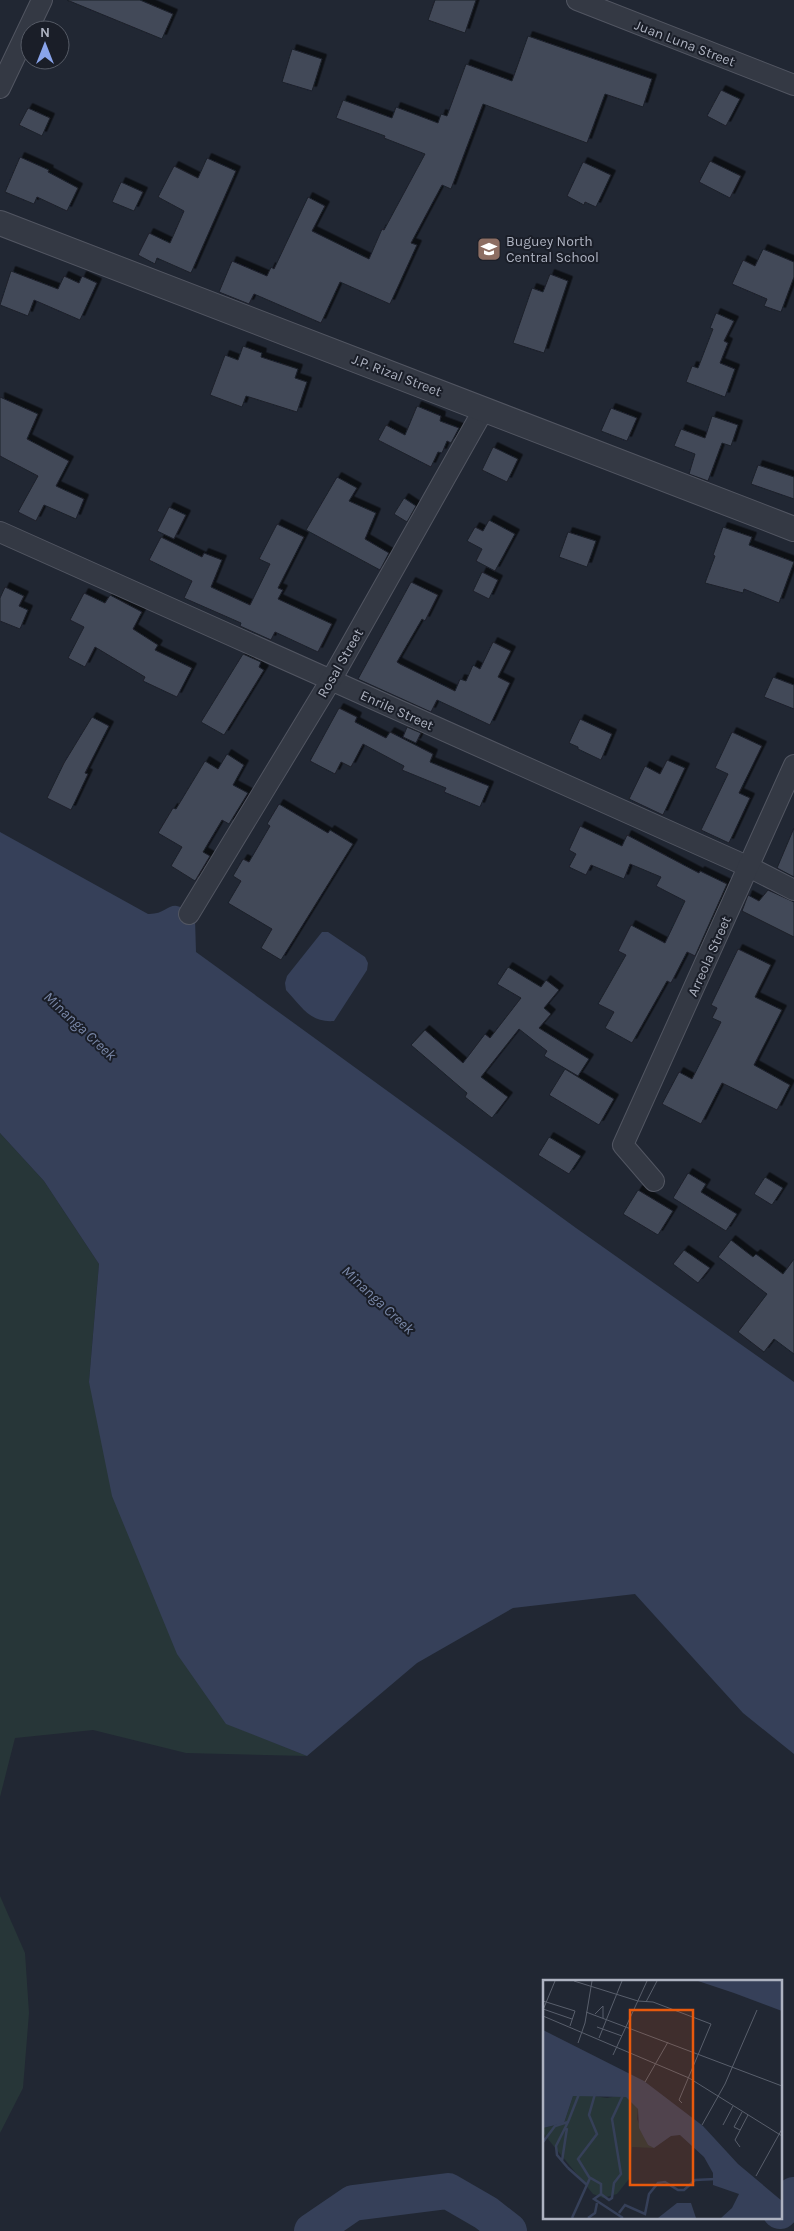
<svg xmlns="http://www.w3.org/2000/svg" width="794" height="2231" font-family="Karla,sans-serif">
<defs>
<filter id="shadow"><feDropShadow dx="4.5" dy="-4.5" stdDeviation="0" flood-color="#0009"/></filter>
</defs>
<rect width="100%" height="100%" fill="#212733"/>
<!-- green -->
<g fill="#273638">
<path d="M 0,1133 L 44,1181 L 99,1264 L 89,1382 L 226,1723 L 307,1756 L 186,1753 L 93,1730 L 15,1738 L 0,1797 Z"/>
<path d="M 0,1896 L 25,1953 L 29,2013 L 23,2088 L 0,2133 Z"/>
</g>
<!-- water -->
<g fill="#364059">
<path d="M 0,832 L 148,914 C 172,915 169,892 195,919 L 196,952 L 576,1228 L 794,1382 L 794,1754 L 743,1713 L 635,1594 L 513,1608 L 417,1663 L 307,1756 L 226,1724 L 177,1654 L 112,1496 L 89,1382 L 99,1264 L 44,1181 L 0,1133 Z"/>
<path d="M 322,932 L 328,932 L 365,957 L 368,963 L 367,970 L 334,1021 C 310,1023 301,1006 286,990 L 285,983 L 287,976 Z"/>
</g>
<g fill="none" stroke-linecap="round" stroke-linejoin="round">
<!-- river -->
<g stroke="#364059" stroke-width="36">
<path d="M 780,2211 L 794,2195"/>
<path d="M 312,2231 L 353,2203 L 448,2191 L 486,2213 L 509,2231"/>
</g>
</g>
<!-- building -->
<g fill="#434958" stroke="#1c202a" filter="url(#shadow)">
<path d="M 67,0 L 140,0 L 173,14 L 162,39 Z"/>
<path d="M 435,0 L 476,0 L 465,33 L 428,20 Z"/>
<path d="M 528,36 L 652,79 L 643,107 L 605,94 L 587,143 L 483,104 L 451,189 L 442,185 L 411,243 L 417,245 L 390,304 L 340,282 L 321,323 L 254,294 L 249,304 L 219,292 L 232,261 L 267,276 L 271,267 L 274,269 L 308,197 L 325,206 L 312,231 L 369,259 L 382,229 L 384,230 L 425,154 L 384,138 L 385,136 L 336,118 L 343,100 L 392,118 L 396,107 L 438,123 L 441,114 L 447,116 L 466,64 L 512,81 Z"/>
<path d="M 292,49 L 322,59 L 312,91 L 282,82 Z"/>
<path d="M 721,90 L 740,99 L 726,126 L 707,116 Z"/>
<path d="M 28,108 L 50,118 L 42,136 L 19,125 Z"/>
<path d="M 20,157 L 49,170 L 48,172 L 78,188 L 67,211 L 37,197 L 34,204 L 5,192 Z"/>
<path d="M 207,158 L 236,171 L 191,273 L 157,258 L 155,264 L 138,255 L 149,233 L 170,243 L 184,211 L 158,197 L 174,166 L 198,178 Z"/>
<path d="M 710,161 L 741,176 L 730,198 L 699,182 Z"/>
<path d="M 583,162 L 611,175 L 596,207 L 585,202 L 584,205 L 567,196 Z"/>
<path d="M 121,182 L 143,192 L 134,211 L 112,202 Z"/>
<path d="M 763,249 L 794,262 L 794,277 L 781,312 L 764,306 L 767,299 L 732,284 L 743,260 L 755,266 Z"/>
<path d="M 11,271 L 58,289 L 64,276 L 79,283 L 82,276 L 97,283 L 80,320 L 34,300 L 28,316 L 0,305 Z"/>
<path d="M 550,274 L 568,281 L 544,353 L 513,343 L 532,288 L 543,292 Z"/>
<path d="M 716,313 L 734,321 L 724,341 L 728,343 L 720,363 L 735,369 L 725,397 L 686,382 L 692,366 L 698,368 L 713,329 L 710,328 Z"/>
<path d="M 243,346 L 262,353 L 261,357 L 298,369 L 295,378 L 307,382 L 297,412 L 246,396 L 242,407 L 210,395 L 225,355 L 238,360 Z"/>
<path d="M 0,397 L 38,414 L 27,439 L 69,461 L 56,486 L 84,499 L 76,519 L 44,505 L 36,521 L 18,512 L 38,476 L 0,456 Z"/>
<path d="M 417,406 L 441,416 L 440,421 L 459,428 L 451,443 L 447,441 L 442,453 L 438,452 L 431,467 L 378,440 L 386,425 L 405,435 Z"/>
<path d="M 611,408 L 637,418 L 627,441 L 601,431 Z"/>
<path d="M 712,416 L 738,425 L 731,446 L 722,443 L 708,481 L 689,474 L 695,454 L 674,446 L 681,429 L 705,438 Z"/>
<path d="M 493,447 L 518,459 L 507,482 L 482,470 Z"/>
<path d="M 758,465 L 794,477 L 794,499 L 751,484 Z"/>
<path d="M 337,477 L 357,488 L 349,501 L 376,513 L 365,539 L 389,553 L 380,570 L 306,530 Z"/>
<path d="M 404,498 L 416,506 L 407,522 L 394,514 Z"/>
<path d="M 169,507 L 186,515 L 174,539 L 157,531 Z"/>
<path d="M 489,520 L 515,534 L 495,571 L 476,561 L 482,549 L 467,541 L 475,527 L 483,531 Z"/>
<path d="M 277,524 L 304,537 L 278,588 L 283,590 L 278,599 L 332,624 L 318,652 L 275,632 L 271,640 L 240,626 L 241,623 L 184,598 L 192,581 L 149,560 L 161,537 L 202,557 L 204,553 L 222,560 L 211,587 L 250,605 L 270,564 L 259,559 Z"/>
<path d="M 723,527 L 752,537 L 749,545 L 794,562 L 779,603 L 744,589 L 743,593 L 705,583 L 715,556 L 713,555 Z"/>
<path d="M 568,532 L 596,541 L 587,567 L 559,557 Z"/>
<path d="M 482,572 L 498,580 L 489,599 L 473,591 Z"/>
<path d="M 411,582 L 438,595 L 425,621 L 422,619 L 397,662 L 400,664 L 455,691 L 460,679 L 466,681 L 473,665 L 480,669 L 493,642 L 511,651 L 498,677 L 510,683 L 490,725 L 437,700 L 431,712 L 358,679 Z"/>
<path d="M 5,587 L 24,596 L 19,606 L 28,610 L 20,629 L 0,621 L 0,598 Z"/>
<path d="M 84,593 L 105,603 L 110,595 L 142,612 L 133,629 L 158,645 L 155,650 L 192,668 L 177,697 L 143,681 L 145,677 L 95,647 L 85,667 L 68,658 L 84,627 L 70,620 Z"/>
<path d="M 243,654 L 261,662 L 259,667 L 264,670 L 224,735 L 201,722 Z"/>
<path d="M 773,677 L 794,685 L 794,709 L 764,697 Z"/>
<path d="M 339,708 L 357,717 L 355,722 L 386,738 L 390,732 L 433,754 L 430,762 L 489,786 L 480,807 L 444,792 L 446,788 L 402,770 L 404,766 L 363,744 L 351,767 L 341,762 L 335,774 L 310,761 Z"/>
<path d="M 92,717 L 109,726 L 85,773 L 88,774 L 71,810 L 47,798 L 64,763 Z"/>
<path d="M 580,719 L 612,734 L 601,760 L 578,749 L 578,747 L 569,743 Z"/>
<path d="M 407,727 L 421,733 L 416,743 L 403,737 Z"/>
<path d="M 732,732 L 762,746 L 739,793 L 750,798 L 729,843 L 701,830 L 728,774 L 715,768 Z"/>
<path d="M 227,754 L 244,765 L 233,785 L 248,793 L 229,824 L 222,820 L 203,852 L 210,856 L 195,881 L 171,866 L 182,847 L 158,833 L 173,808 L 176,809 L 205,761 L 218,769 Z"/>
<path d="M 667,760 L 685,768 L 663,815 L 629,799 L 645,766 L 660,774 Z"/>
<path d="M 279,804 L 328,833 L 330,830 L 353,844 L 281,960 L 261,948 L 272,929 L 228,903 L 241,881 L 233,876 L 243,859 L 249,862 L 270,826 L 267,824 Z"/>
<path d="M 580,826 L 622,846 L 627,835 L 699,873 L 700,871 L 727,884 L 695,956 L 687,952 L 671,983 L 667,981 L 632,1043 L 605,1028 L 614,1012 L 598,1004 L 626,955 L 618,951 L 631,925 L 665,943 L 685,901 L 656,886 L 661,877 L 630,864 L 624,879 L 591,865 L 586,875 L 569,867 L 576,854 L 569,850 Z"/>
<path d="M 794,828 L 794,877 L 777,868 Z"/>
<path d="M 768,890 L 794,902 L 794,937 L 742,911 L 748,895 L 759,901 Z"/>
<path d="M 738,949 L 771,965 L 755,997 L 782,1010 L 754,1065 L 790,1085 L 777,1110 L 722,1083 L 701,1124 L 662,1104 L 679,1072 L 692,1079 L 721,1022 L 712,1018 L 717,1008 L 711,1005 Z"/>
<path d="M 508,967 L 541,987 L 546,980 L 559,990 L 544,1008 L 551,1014 L 539,1028 L 589,1059 L 578,1076 L 544,1056 L 547,1051 L 519,1029 L 481,1077 L 508,1097 L 492,1118 L 465,1097 L 467,1093 L 411,1045 L 425,1030 L 463,1063 L 485,1034 L 490,1038 L 521,998 L 497,984 Z"/>
<path d="M 565,1069 L 614,1099 L 599,1125 L 549,1095 Z"/>
<path d="M 549,1137 L 581,1156 L 569,1174 L 538,1155 Z"/>
<path d="M 688,1173 L 706,1184 L 701,1192 L 737,1214 L 726,1231 L 673,1198 Z"/>
<path d="M 765,1177 L 783,1188 L 772,1205 L 754,1194 Z"/>
<path d="M 638,1190 L 673,1211 L 658,1235 L 623,1214 Z"/>
<path d="M 731,1240 L 753,1257 L 756,1254 L 783,1274 L 794,1259 L 794,1354 L 774,1339 L 764,1352 L 738,1332 L 767,1294 L 718,1257 Z"/>
<path d="M 684,1250 L 710,1268 L 698,1283 L 673,1264 Z"/>
</g>
<g fill="none" stroke-linecap="round" stroke-linejoin="round">
<!-- minor casing -->
<g stroke="#525662" stroke-width="22">
<g id="minor">
<path d="M 577,0 L 794,85"/>
<path d="M 0,88 L 42,0"/>
<path d="M 0,532 L 749,867 L 794,890"/>
<path d="M 189,914 L 331,680 L 484,409"/>
<path d="M 654,1181 L 623,1145 L 794,765"/>
</g>
</g>
<!-- tertiary casing -->
<g stroke="#525662" stroke-width="26">
<path id="tertiary" d="M 0,223 L 794,529"/>
</g>
<!-- minor -->
<use href="#minor" stroke="#343944" stroke-width="20"/>
<!-- tertiary -->
<use href="#tertiary" stroke="#343944" stroke-width="24"/>
</g>
<!-- icons -->
<defs>
<g id="school-square" transform="scale(1.25)"><rect x="-9" y="-9" width="18" height="18" rx="4" fill="#8d6e63" stroke="#1a1e28"/><path d="M0-5L7-2L0 1L-7-2ZM-4 1L0 2.5L4 1V4Q0 6-4 4Z" fill="#fff"/></g>
</defs>
<g fill-rule="evenodd">
<use href="#school-square" x="489" y="249"/>
</g>
<g text-anchor="middle" stroke-width="4" stroke-linejoin="round" paint-order="stroke">
<!-- street labels -->
<g font-size="14" fill="#aeb3c1" stroke="#1a1e28">
<text transform="translate(685 43) rotate(21)" y="5">Juan Luna Street</text>
<text transform="translate(397 375) rotate(21)" y="5">J.P. Rizal Street</text>
<text transform="translate(340 663) rotate(-60)" y="5">Rosal Street</text>
<text transform="translate(397 710) rotate(24)" y="5">Enrile Street</text>
<text transform="translate(709 956) rotate(-66)" y="5">Arreola Street</text>
</g>
<!-- poi labels -->
<g font-size="14" fill="#aeb3c1" stroke="#1a1e28" text-anchor="start">
<text x="506" y="246">Buguey North<tspan x="506" dy="16">Central School</tspan></text>
</g>
<!-- water labels -->
<g font-size="15" font-style="italic" fill="#7987a7" stroke="#1a1e28">
<text transform="translate(80 1026) rotate(43)" y="5">Minanga Creek</text>
<text transform="translate(378 1300) rotate(43)" y="5">Minanga Creek</text>
</g>
</g>
<!-- overview -->
<g transform="translate(543 1980)">
<rect width="239" height="239" fill="#212733"/>
<path d="M 45,115 L 64,118 L 78,115 L 88,119 L 95,129 L 94,139 L 105,165 L 111,168 L 89,167 L 86,199 L 74,214 L 60,218 L 50,214 L 0,153 L 0,148 L 21,143 L 30,116 Z" fill="#273638"/>
<path d="M 155,1 L 239,1 L 239,31 L 191,13 ZM 0,50 L 101,101 L 160,146 L 195,184 L 239,221 L 239,238 L 178,238 L 189,228 L 196,214 L 170,205 L 170,193 L 161,177 L 137,155 L 128,156 L 111,168 L 105,165 L 96,148 L 95,129 L 83,117 L 30,116 L 21,143 L 0,148 ZM 134,223 L 148,223 L 153,238 L 115,238 Z" fill="#364059"/>
<path fill="none" stroke="#364059" stroke-width="2.5" d="M 52,114 L 46,135 L 54,154 L 35,179 L 46,197 L 58,204 L 58,214M 0,162 L 12,146 L 25,142 L 36,114M 19,181 L 24,148M 25,188 L 44,205M 25,188 L 14,175 L 13,166 L 25,142M 76,233 L 82,225 L 102,234 L 106,214 L 115,203 L 122,202 L 135,210 L 141,210 L 152,200 L 173,199M 29,238 L 47,198M 45,238 L 52,233 L 54,223M 80,238 L 51,219 L 58,214 L 66,220 L 69,218 L 71,203 L 78,194 L 69,139 L 81,113"/>
<path fill="none" stroke="#595f6c" stroke-width="1" d="M 31,1 L 95,21 L 110,22 L 168,44 L 136,120 L 139,123M 0,21 L 32,31 L 27,46M 103,22 L 114,1M 0,29 L 29,39M 0,30 L 12,1M 43,32 L 239,106M 52,34 L 60,26 L 60,38M 0,36 L 146,98 L 239,156M 54,47 L 79,56M 56,58 L 79,1M 35,63 L 42,43 L 49,1M 70,75 L 104,1M 102,102 L 125,62M 159,145 L 182,104 L 214,30M 180,145 L 190,126M 197,150 L 191,147 L 199,132M 197,167 L 192,160 L 205,135M 213,196 L 239,149"/>
<path fill="#e8590c" fill-opacity="0.15" stroke="#e8590c" stroke-width="2.5" d="M 87,30 L 150,30 L 150,205 L 87,205 Z"/>
<rect width="239" height="239" fill="none" stroke="#aeb3c1" stroke-width="2.5"/>
</g>
<!-- north arrow -->
<g transform="translate(45 45)"><circle r="24" fill="#1a1e28" stroke="#555a65"/>
<path d="M0-4L9 19L0 12L-9 19Z" fill="#89a4eb"/>
<text y="-8" font-size="14" font-weight="bold" text-anchor="middle" fill="#aeb3c1">N</text>
</g>
</svg>
